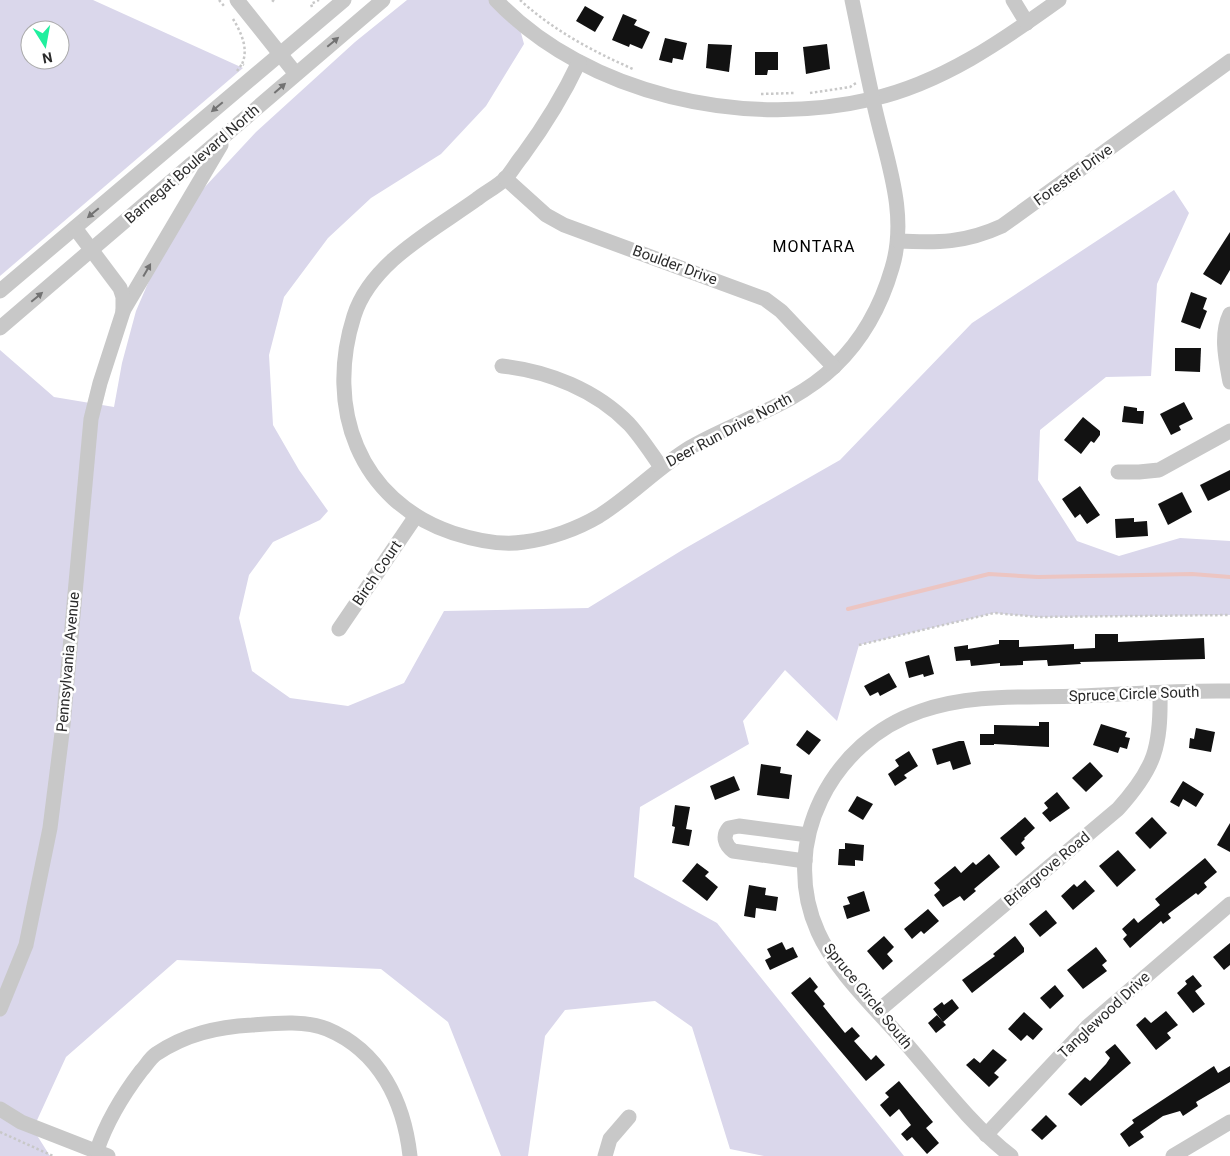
<svg xmlns="http://www.w3.org/2000/svg" width="1230" height="1156" font-family="Roboto,sans-serif">
<rect width="100%" height="100%" fill="#fff"/>
<!-- green -->
<g fill="#dad7eb" fill-rule="evenodd">
<path d="M 0,0 L 93,0 L 243,68 L 0,276 ZM 30,30 L 60,30 L 60,60 L 30,60 Z"/>
<path d="M 407,0 L 496,0 L 518,22 L 524,44 L 486,106 L 441,154 L 371,198 L 328,238 L 284,297 L 269,355 L 273,425 L 299,470 L 328,511 L 320,520 L 273,542 L 249,575 L 239,618 L 252,671 L 290,698 L 348,706 L 404,683 L 444,611 L 588,608 L 684,549 L 840,460 L 972,323 L 1174,190 L 1189,213 L 1157,284 L 1151,376 L 1106,377 L 1040,430 L 1038,480 L 1077,541 L 1119,556 L 1180,538 L 1230,541 L 1230,615 L 1039,617 L 994,613 L 859,645 L 837,721 L 785,670 L 743,721 L 749,744 L 640,807 L 634,877 L 717,923 L 904,1156 L 764,1156 L 730,1149 L 692,1027 L 655,1001 L 565,1010 L 545,1036 L 528,1156 L 501,1156 L 448,1022 L 381,969 L 177,960 L 66,1057 L 33,1129 L 50,1156 L 0,1156 L 0,350 L 54,397 L 114,407 L 122,363 L 136,311 L 176,218 L 256,132 L 355,42 Z"/>
</g>
<g fill="none" stroke-linecap="round" stroke-linejoin="round">
<!-- stream -->
<path stroke="#ecc5c2" stroke-width="4" d="M 848,609 L 989,574 L 1038,577 L 1192,574 L 1230,577"/>
</g>
<!-- building -->
<g fill="#121212">
<path d="M 585,6 L 604,17 L 595,32 L 576,21 Z"/>
<path d="M 623,14 L 637,20 L 634,25 L 650,32 L 642,49 L 630,44 L 629,47 L 612,40 Z"/>
<path d="M 665,38 L 687,43 L 683,60 L 673,58 L 672,63 L 659,60 Z"/>
<path d="M 708,44 L 732,45 L 729,72 L 706,68 Z"/>
<path d="M 827,44 L 830,69 L 806,74 L 803,47 Z"/>
<path d="M 755,52 L 778,52 L 778,70 L 768,70 L 767,75 L 755,75 Z"/>
<path d="M 1230,232 L 1230,270 L 1221,285 L 1203,274 Z"/>
<path d="M 1191,292 L 1207,298 L 1203,309 L 1207,311 L 1200,329 L 1181,322 Z"/>
<path d="M 1175,348 L 1201,348 L 1200,372 L 1175,371 Z"/>
<path d="M 1184,402 L 1193,419 L 1179,426 L 1181,430 L 1171,435 L 1160,414 Z"/>
<path d="M 1124,406 L 1137,408 L 1137,411 L 1144,411 L 1143,424 L 1122,422 Z"/>
<path d="M 1083,417 L 1100,431 L 1100,435 L 1094,443 L 1091,441 L 1081,454 L 1064,440 Z"/>
<path d="M 1230,470 L 1230,490 L 1208,501 L 1200,485 Z"/>
<path d="M 1080,486 L 1100,515 L 1087,524 L 1080,514 L 1075,518 L 1062,499 Z"/>
<path d="M 1182,492 L 1192,512 L 1168,525 L 1158,504 Z"/>
<path d="M 1134,518 L 1134,522 L 1147,521 L 1148,536 L 1116,538 L 1115,519 Z"/>
<path d="M 1095,634 L 1118,634 L 1118,642 L 1204,638 L 1205,659 L 1080,662 L 1081,664 L 1048,666 L 1047,660 L 1023,661 L 1023,665 L 1000,666 L 1000,663 L 971,666 L 970,660 L 956,661 L 954,647 L 968,645 L 968,649 L 999,644 L 999,640 L 1019,640 L 1019,647 L 1074,644 L 1074,649 L 1095,648 Z"/>
<path d="M 929,655 L 934,674 L 924,677 L 923,674 L 909,678 L 905,662 Z"/>
<path d="M 889,673 L 897,687 L 880,696 L 878,692 L 870,696 L 864,686 Z"/>
<path d="M 1039,722 L 1049,722 L 1049,747 L 994,744 L 994,725 L 1039,726 Z"/>
<path d="M 1101,724 L 1127,732 L 1125,737 L 1130,738 L 1127,749 L 1120,747 L 1118,753 L 1093,745 Z"/>
<path d="M 1196,728 L 1215,732 L 1211,752 L 1189,748 L 1190,738 L 1194,739 Z"/>
<path d="M 807,730 L 821,740 L 809,755 L 796,745 Z"/>
<rect x="980" y="734" width="14" height="11"/>
<path d="M 959,741 L 964,741 L 971,764 L 953,770 L 950,761 L 937,765 L 932,749 Z"/>
<path d="M 909,751 L 918,766 L 904,775 L 907,778 L 895,786 L 888,774 L 899,766 L 895,760 Z"/>
<path d="M 1090,762 L 1103,776 L 1086,792 L 1072,778 Z"/>
<path d="M 761,764 L 781,767 L 780,773 L 792,775 L 789,799 L 757,795 Z"/>
<path d="M 734,776 L 740,790 L 715,800 L 710,786 Z"/>
<path d="M 1183,781 L 1204,794 L 1196,807 L 1183,799 L 1179,807 L 1170,802 Z"/>
<path d="M 1057,792 L 1070,808 L 1050,822 L 1042,813 L 1048,808 L 1044,803 Z"/>
<path d="M 857,796 L 873,804 L 863,820 L 848,811 Z"/>
<path d="M 675,805 L 690,807 L 686,829 L 692,830 L 689,846 L 672,843 L 675,827 L 672,826 Z"/>
<path d="M 1025,817 L 1035,828 L 1024,838 L 1025,839 L 1021,843 L 1025,848 L 1016,856 L 1000,838 Z"/>
<path d="M 1152,817 L 1167,833 L 1150,849 L 1135,833 Z"/>
<path d="M 1230,823 L 1230,852 L 1217,845 Z"/>
<path d="M 845,843 L 864,845 L 863,861 L 855,860 L 855,866 L 838,865 L 839,849 L 845,849 Z"/>
<path d="M 1118,850 L 1136,870 L 1117,887 L 1099,866 Z"/>
<path d="M 989,854 L 1000,867 L 974,889 L 976,891 L 964,901 L 960,896 L 943,907 L 934,895 L 940,890 L 934,883 L 955,866 L 961,873 L 973,862 L 976,865 Z"/>
<path d="M 1205,858 L 1217,872 L 1204,883 L 1207,887 L 1198,895 L 1196,893 L 1168,914 L 1171,918 L 1163,924 L 1161,921 L 1130,948 L 1123,939 L 1127,935 L 1122,929 L 1134,918 L 1138,923 L 1160,905 L 1155,899 Z"/>
<path d="M 697,863 L 709,872 L 705,876 L 718,887 L 707,901 L 682,881 Z"/>
<path d="M 1085,880 L 1095,891 L 1073,910 L 1061,896 L 1074,884 L 1077,887 Z"/>
<path d="M 749,885 L 766,888 L 765,895 L 778,897 L 776,911 L 756,908 L 755,918 L 744,916 Z"/>
<path d="M 864,891 L 870,911 L 847,919 L 843,906 L 850,904 L 847,897 Z"/>
<path d="M 928,909 L 939,921 L 924,934 L 921,931 L 912,939 L 904,929 Z"/>
<path d="M 1046,910 L 1057,923 L 1040,937 L 1029,924 Z"/>
<path d="M 884,936 L 894,947 L 887,954 L 893,961 L 883,970 L 867,951 Z"/>
<path d="M 1015,936 L 1024,948 L 1024,952 L 972,993 L 962,980 L 995,956 L 993,954 Z"/>
<path d="M 782,942 L 786,950 L 793,947 L 798,957 L 770,970 L 765,960 L 771,957 L 767,949 Z"/>
<path d="M 1230,943 L 1230,965 L 1224,970 L 1213,957 Z"/>
<path d="M 1096,947 L 1107,961 L 1102,965 L 1107,971 L 1083,989 L 1067,970 Z"/>
<path d="M 1193,975 L 1202,986 L 1195,991 L 1205,1004 L 1193,1013 L 1177,993 L 1187,984 L 1185,981 Z"/>
<path d="M 810,977 L 818,987 L 814,991 L 825,1004 L 823,1006 L 845,1033 L 852,1027 L 860,1036 L 854,1041 L 871,1060 L 876,1055 L 885,1065 L 866,1081 L 791,993 Z"/>
<path d="M 1055,985 L 1064,996 L 1050,1009 L 1040,998 Z"/>
<path d="M 952,999 L 959,1008 L 943,1022 L 933,1009 L 942,1002 L 944,1005 Z"/>
<path d="M 1166,1011 L 1178,1025 L 1167,1033 L 1171,1038 L 1156,1050 L 1136,1025 L 1145,1017 L 1151,1023 Z"/>
<path d="M 1024,1012 L 1043,1029 L 1033,1040 L 1027,1035 L 1021,1041 L 1008,1029 Z"/>
<path d="M 937,1015 L 946,1025 L 936,1033 L 928,1023 Z"/>
<path d="M 1115,1044 L 1131,1063 L 1081,1106 L 1068,1094 L 1085,1077 L 1090,1081 L 1106,1064 L 1110,1058 L 1105,1052 Z"/>
<path d="M 993,1049 L 1007,1060 L 994,1073 L 999,1077 L 989,1087 L 966,1065 L 974,1058 L 980,1063 Z"/>
<path d="M 1214,1066 L 1218,1073 L 1230,1066 L 1230,1082 L 1196,1102 L 1198,1106 L 1183,1116 L 1180,1111 L 1163,1116 L 1140,1132 L 1144,1137 L 1129,1147 L 1120,1134 L 1134,1123 L 1132,1120 Z"/>
<path d="M 899,1081 L 933,1122 L 926,1128 L 939,1143 L 927,1154 L 912,1137 L 907,1141 L 901,1134 L 911,1125 L 899,1109 L 890,1117 L 880,1105 L 889,1097 L 885,1093 Z"/>
<path d="M 1046,1115 L 1057,1126 L 1042,1140 L 1031,1130 Z"/>
</g>
<g fill="none" stroke-linecap="round" stroke-linejoin="round">
<!-- path -->
<g stroke="#c8c8c8" stroke-width="2.5" stroke-dasharray="2.5 2.5" stroke-linecap="butt">
<path d="M 219,0 L 224,6"/>
<path d="M 272,0 L 276,3"/>
<path d="M 520,0 C 553,30 592,51 633,69"/>
<path d="M 312,7 L 311,4 L 319,0"/>
<path d="M 233,19 C 241,32 249,49 242,64"/>
<path d="M 237,71 L 242,64 L 244,65"/>
<path d="M 810,93 L 850,87 L 856,83"/>
<path d="M 761,94 L 795,93"/>
<path d="M 859,645 L 994,613 L 1039,617 L 1230,615"/>
<path d="M 0,1132 L 53,1156"/>
</g>
<!-- minor -->
<g stroke="#c8c8c8" stroke-width="15">
<path d="M 237,0 L 296,74"/>
<path d="M 496,0 C 588,96 745,129 872,99 C 942,83 1002,41 1059,0"/>
<path d="M 1013,0 L 1027,23"/>
<path d="M 579,62 C 563,96 545,125 523,155 C 517,162 512,171 506,178 C 498,186 486,192 477,199 C 434,230 371,262 354,316 C 325,407 358,501 453,533 C 475,540 501,546 524,542 C 549,539 577,529 599,516 C 631,496 658,467 691,447 C 738,420 795,405 835,366 C 863,339 881,306 892,268 C 908,216 888,164 876,113 C 867,75 860,38 852,0"/>
<path d="M 505,178 L 546,215 L 564,225 L 765,299 L 781,311 L 834,367"/>
<path d="M 898,241 C 938,243 965,243 1002,226 L 1230,61"/>
<path d="M 0,291 L 344,0"/>
<path d="M 123,311 L 221,145"/>
<path d="M 1230,314 C 1220,335 1226,360 1230,382"/>
<path d="M 0,328 L 383,0"/>
<path d="M 502,366 C 548,371 596,390 629,424 C 641,437 651,453 661,467"/>
<path d="M 1118,472 L 1139,472 L 1159,470 L 1230,431"/>
<path d="M 339,629 L 416,516"/>
<path d="M 805,861 L 733,851 C 725,845 722,836 729,828 L 739,826 L 808,835"/>
<path d="M 0,1009 L 26,945 L 50,828 L 63,725 L 91,419 L 100,383 L 123,312 L 123,297 L 120,288 L 75,228"/>
<path d="M 878,1011 L 1118,809 C 1155,768 1161,747 1160,693"/>
<path d="M 0,1109 L 21,1122 L 108,1156"/>
<path d="M 986,1135 L 1087,1027 L 1230,904"/>
<path d="M 97,1150 C 107,1121 122,1096 141,1071 C 146,1066 150,1058 156,1054 C 186,1034 217,1027 252,1025 C 276,1023 305,1020 327,1029 C 380,1051 404,1102 410,1156"/>
<path d="M 605,1156 L 610,1139 L 629,1117"/>
<path d="M 1011,1156 C 970,1124 937,1079 903,1040 C 876,1009 834,969 818,932 C 778,843 832,741 921,711 C 973,693 1026,698 1079,696 C 1129,694 1180,690 1230,691"/>
<path d="M 1173,1156 L 1230,1122"/>
</g>
</g>
<!-- one-way arrows -->
<defs><path id="oneway-solid" d="M-6-.8H1V-3.2L6.5 0L1 3.2V.8H-6Z" transform="scale(1.25)"/></defs>
<g fill="#727272">
<use href="#oneway-solid" transform="translate(333 42) rotate(-40)"/>
<use href="#oneway-solid" transform="translate(280 88) rotate(-41)"/>
<use href="#oneway-solid" transform="translate(217 107) rotate(140)"/>
<use href="#oneway-solid" transform="translate(93 213) rotate(140)"/>
<use href="#oneway-solid" transform="translate(147 270) rotate(-60)"/>
<use href="#oneway-solid" transform="translate(37 297) rotate(-40)"/>
</g>
<g text-anchor="middle" stroke-width="5" stroke-linejoin="round" paint-order="stroke">
<!-- street labels -->
<g font-size="15" fill="#2b2b2b" stroke="#fff">
<text transform="translate(192 164) rotate(-41)" y="5">Barnegat Boulevard North</text>
<text transform="translate(1073 175) rotate(-36)" y="5">Forester Drive</text>
<text transform="translate(675 265) rotate(20)" y="5">Boulder Drive</text>
<text transform="translate(729 430) rotate(-28)" y="5">Deer Run Drive North</text>
<text transform="translate(377 573) rotate(-56)" y="5">Birch Court</text>
<text transform="translate(68 662) rotate(-85)" y="5">Pennsylvania Avenue</text>
<text transform="translate(1134 694) rotate(-2)" y="5">Spruce Circle South</text>
<text transform="translate(1047 869) rotate(-40)" y="5">Briargrove Road</text>
<text transform="translate(868 996) rotate(51)" y="5">Spruce Circle South</text>
<text transform="translate(1104 1015) rotate(-43)" y="5">Tanglewood Drive</text>
</g>
<!-- neighbourhood labels -->
<g font-size="16" letter-spacing="1" fill="#000" stroke="#fff">
<text x="814" y="252">MONTARA</text>
</g>
</g>
<!-- north arrow -->
<g transform="translate(45 45) rotate(169)"><circle r="24" fill="#ffffff" stroke="#aaaaaa"/>
<path d="M0-4L9 19L0 12L-9 19Z" fill="#20ef9e"/>
<text y="-8" font-size="14" font-weight="bold" text-anchor="middle" fill="#2b2b2b">N</text>
</g>
</svg>
